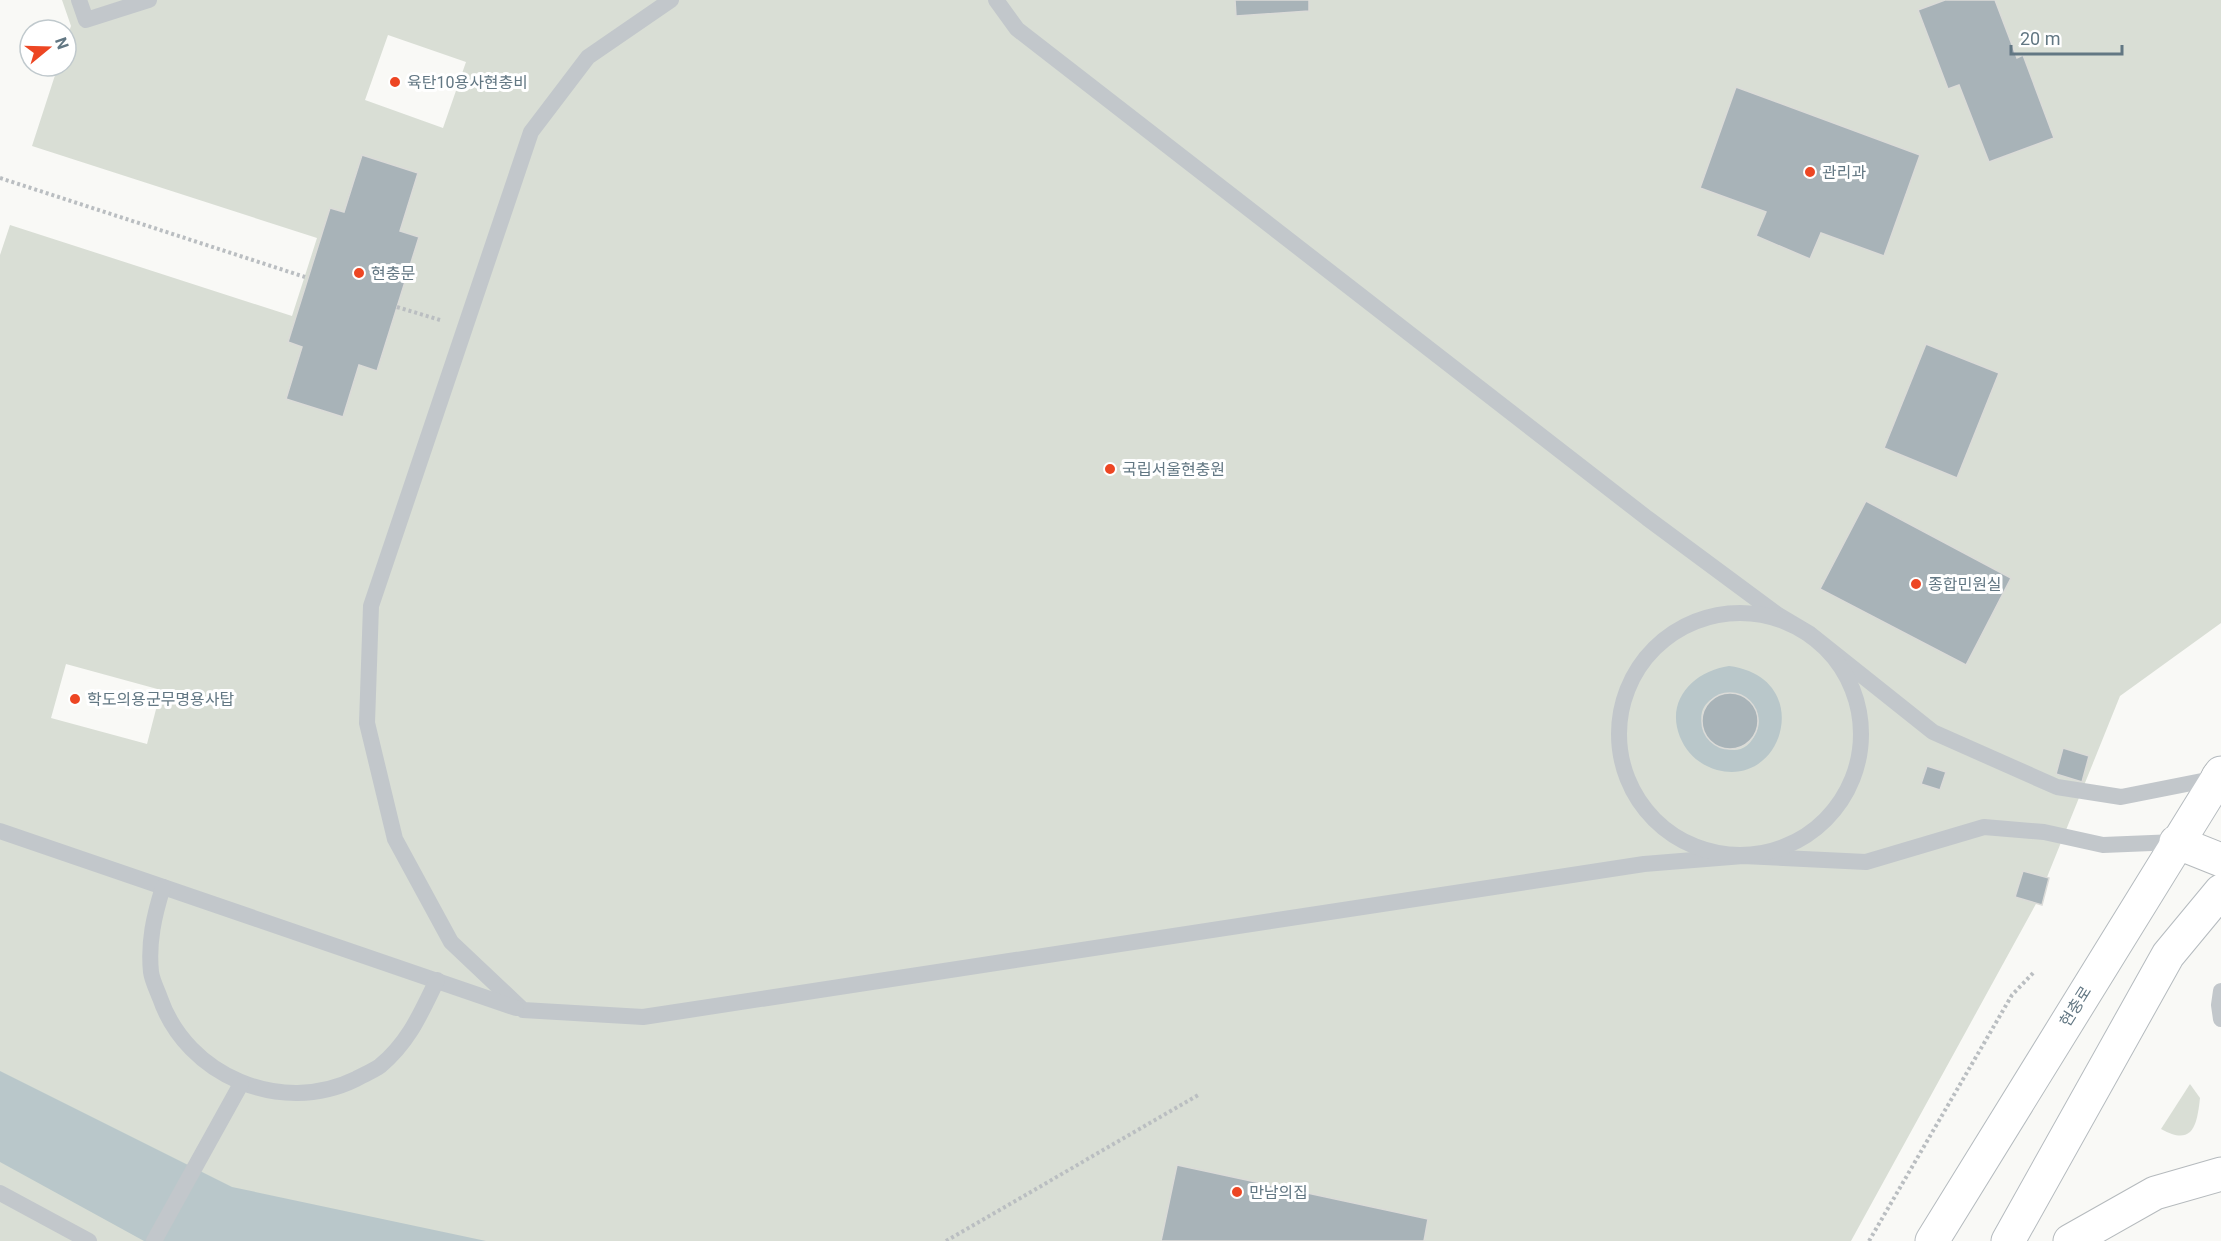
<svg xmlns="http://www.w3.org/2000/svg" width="2221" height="1241" font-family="Roboto,'Noto Sans KR',sans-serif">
<rect width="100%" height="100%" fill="#f9f9f6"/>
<!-- green -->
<g fill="#d9ded5" fill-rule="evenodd">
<path d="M 62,0 L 2221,0 L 2221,623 L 2120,696 L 2037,902 L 1851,1241 L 0,1241 L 0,255 L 10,225 L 292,316 L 317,238 L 32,146 L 58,66 L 66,66 L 66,40 L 71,26 ZM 388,35 L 466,62 L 443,128 L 365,100 ZM 66,664 L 161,690 L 147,744 L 51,718 Z"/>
<path d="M 2190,1084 L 2200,1098 C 2197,1125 2193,1147 2161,1129 Z"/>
</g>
<!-- water -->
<g fill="#b9c7ca" fill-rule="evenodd">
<path d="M 1729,666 C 1815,677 1785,788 1717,770 C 1700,765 1687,754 1680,737 C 1665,700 1694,671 1729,666 ZM 1727,693 C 1746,694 1764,709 1757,730 C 1737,786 1663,708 1727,693 Z"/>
<path d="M 0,1071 L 232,1187 L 486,1241 L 144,1241 L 0,1162 Z"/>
</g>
<!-- building -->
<g fill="#a8b3b8" stroke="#dbdbd8" stroke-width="1.5">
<path d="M 1235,0 L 1309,0 L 1309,11 L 1236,16 Z"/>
<path d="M 1945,0 L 1995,0 L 2017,58 L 2023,55 L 2054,138 L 1989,162 L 1959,85 L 1948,89 L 1918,10 Z"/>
<path d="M 1736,87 L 1920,155 L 1884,256 L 1821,233 L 1810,259 L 1756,236 L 1766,212 L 1700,188 Z"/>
<path d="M 362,155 L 418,173 L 400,231 L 419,237 L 377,371 L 359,365 L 343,417 L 286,399 L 302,347 L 288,342 L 330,208 L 344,212 Z"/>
<path d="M 1926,344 L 1999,373 L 1957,478 L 1884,448 Z"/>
<path d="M 1866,501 L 2011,578 L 1966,665 L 1820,589 Z"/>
<circle cx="1730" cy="721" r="28"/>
<path d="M 2063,748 L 2089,756 L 2082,782 L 2056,774 Z"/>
<path d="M 1927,766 L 1946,772 L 1940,790 L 1921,784 Z"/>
<path d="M 2023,871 L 2049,878 L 2042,905 L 2015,897 Z"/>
<path d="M 1177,1165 L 1428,1219 L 1424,1241 L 1161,1241 Z"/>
</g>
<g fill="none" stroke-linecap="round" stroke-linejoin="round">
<!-- primary casing -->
<g stroke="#b5bbbf" stroke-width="35">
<g id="primary">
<path d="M 1932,1241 L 2221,773"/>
<path d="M 2008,1241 L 2168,955 L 2221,891"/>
</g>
</g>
<!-- trunk casing -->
<g stroke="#b5babd" stroke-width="35">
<g id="trunk">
<path d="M 2218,777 L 2221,778"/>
<path d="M 2176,842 L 2221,860"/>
<path d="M 2070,1241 L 2155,1193 L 2221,1174"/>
</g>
</g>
<!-- path -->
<g stroke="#babec1" stroke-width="4" stroke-dasharray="3 3" stroke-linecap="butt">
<path d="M 0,178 L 305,277"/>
<path d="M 397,307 L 440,320"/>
<path d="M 946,1241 L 1200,1094"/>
<path d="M 1869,1241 L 2012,995 L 2035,971"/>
</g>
<!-- service -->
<g stroke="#c2c7cb" stroke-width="16">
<path d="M 79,0 L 86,20 L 149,0"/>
<path d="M 671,0 L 588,57 L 531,132 L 371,606 L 367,723 L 395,839 L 451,942 L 523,1010 L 643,1017 L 1644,864 L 1743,856 L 1866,862 L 1984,827 L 2044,832 L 2103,845 L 2176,842"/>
<path d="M 996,0 L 1017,29 L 1647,518 L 1778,615 L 1810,634 L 1933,732 L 2057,787 L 2121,797 L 2217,778"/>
<circle cx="1740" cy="734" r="121"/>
<path d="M 0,831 L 516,1008"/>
<path d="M 163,887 C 154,916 148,942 151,972 C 152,980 157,990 160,998 C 187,1076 281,1116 356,1079 C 363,1075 373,1071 380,1066 C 409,1042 421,1013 437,980"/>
<path d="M 2221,991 L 2219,1005 L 2221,1019"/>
<path d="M 0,1193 L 89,1241"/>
<path d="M 154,1241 L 241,1084"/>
</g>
<!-- primary -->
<use href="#primary" stroke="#fff" stroke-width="33"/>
<!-- trunk -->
<use href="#trunk" stroke="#fff" stroke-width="33"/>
</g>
<!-- markers -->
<g fill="#ed4623" stroke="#fff" stroke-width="2">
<circle cx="395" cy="82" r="6"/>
<circle cx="1810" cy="172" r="6"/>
<circle cx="359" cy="273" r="6"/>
<circle cx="1110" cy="469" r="6"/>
<circle cx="1916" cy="584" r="6"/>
<circle cx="75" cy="699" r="6"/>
<circle cx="1237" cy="1192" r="6"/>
</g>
<g text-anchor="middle" stroke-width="6" stroke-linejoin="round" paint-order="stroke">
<!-- poi labels -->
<g font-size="16" fill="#627783" stroke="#fff" text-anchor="start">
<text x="407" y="88">육탄10용사현충비</text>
<text x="1822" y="178">관리과</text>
<text x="371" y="279">현충문</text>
<text x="1122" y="475">국립서울현충원</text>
<text x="1928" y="590">종합민원실</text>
<text x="87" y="705">학도의용군무명용사탑</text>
<text x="1249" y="1198">만남의집</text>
</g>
<!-- street labels -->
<g font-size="16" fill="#627783" stroke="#fff">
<text transform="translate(2075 1006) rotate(-58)" y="6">현충로</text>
</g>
</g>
<!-- north arrow -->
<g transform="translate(48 48) rotate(71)"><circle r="28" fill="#ffffff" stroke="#c0c9cd" stroke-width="1.5"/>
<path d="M0-4.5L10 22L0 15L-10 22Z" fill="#ed4623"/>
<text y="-9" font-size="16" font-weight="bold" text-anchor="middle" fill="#627783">N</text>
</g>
<!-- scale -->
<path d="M2011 45v9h111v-9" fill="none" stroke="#627783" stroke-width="3"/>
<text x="2020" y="45" font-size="18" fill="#627783" stroke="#ffffff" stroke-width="4.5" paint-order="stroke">20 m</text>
</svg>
